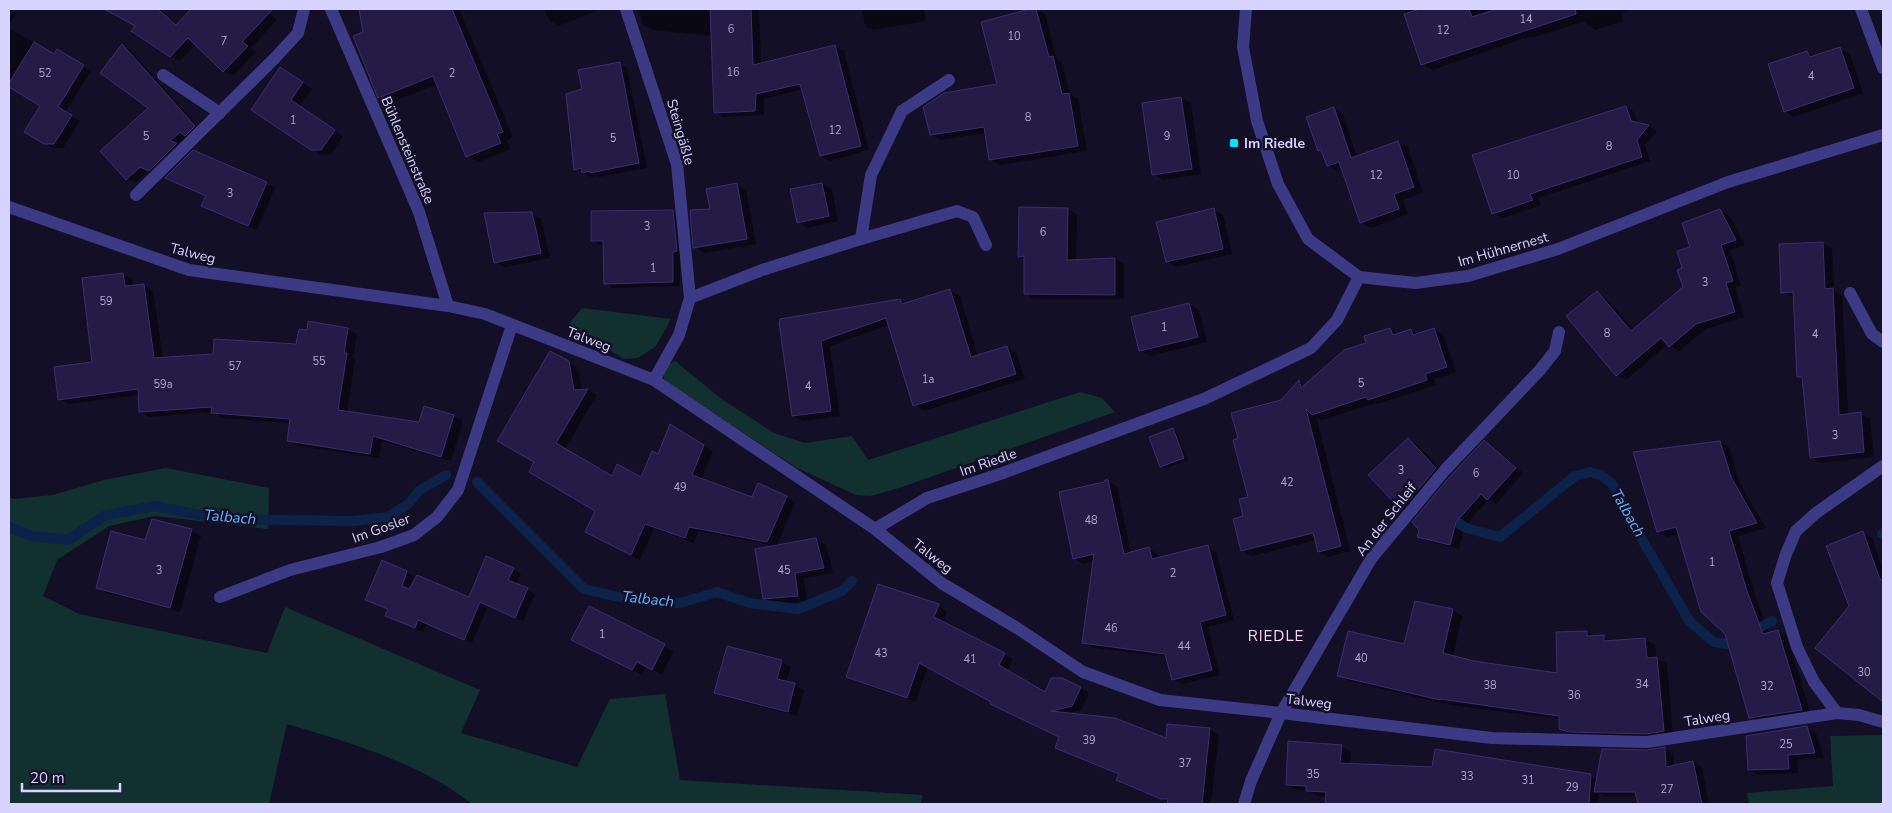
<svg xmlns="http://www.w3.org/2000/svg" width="1892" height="813" font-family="'Nunito Sans',sans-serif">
<rect width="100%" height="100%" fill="#130f26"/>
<!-- green -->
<g fill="#12302f">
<path d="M 582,308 L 671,319 L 656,346 L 638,358 L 624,359 L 568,325 Z"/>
<path d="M 675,361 L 723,400 L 774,433 L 805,443 L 852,436 L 868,460 L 1080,392 L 1102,398 L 1115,412 L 899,488 L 871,496 L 856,495 L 797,468 L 712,412 L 667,385 C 660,375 664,366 675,361 Z"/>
<path d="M 166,468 L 269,488 L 268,529 L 155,516 L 109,526 L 57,560 L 43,596 L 79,614 L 267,653 L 285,607 L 480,690 L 461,733 L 577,767 L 610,699 L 665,694 L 680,780 L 923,795 L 920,804 L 472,804 C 419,762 350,743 287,724 L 269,804 L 9,804 L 9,497 L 14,499 L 53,495 L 104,480 Z"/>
<path d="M 1883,735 L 1883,804 L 1749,804 L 1747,793 L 1833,786 L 1830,736 Z"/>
</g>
<!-- shadow -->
<g fill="#0007">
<path d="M 9,9 L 17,13 L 9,24 Z"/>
<path d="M 106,9 L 160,9 L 178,25 L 193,9 L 266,9 L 277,20 L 251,48 L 256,52 L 233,76 L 224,71 L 196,44 L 180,61 L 171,56 L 137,26 Z"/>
<path d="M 360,9 L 479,9 L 460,11 L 513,137 L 506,140 L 511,149 L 478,162 L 467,156 L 438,84 L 390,103 L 379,97 Z"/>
<path d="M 544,9 L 601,9 L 558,26 L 549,20 Z"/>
<path d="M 639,9 L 759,9 L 761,64 L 835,46 L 844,51 L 869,150 L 830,161 L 821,156 L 803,89 L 764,99 L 764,115 L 723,117 L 715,112 L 712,36 L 652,30 L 643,25 Z"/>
<path d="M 862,9 L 924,9 L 926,21 L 873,30 L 865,26 Z"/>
<path d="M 1036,9 L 1045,14 L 1057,60 L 1062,63 L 1070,95 L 1078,99 L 1087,151 L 1000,165 L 990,159 L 986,133 L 940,140 L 931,134 L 999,85 L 982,23 Z"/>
<path d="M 1404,9 L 1634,9 L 1621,13 L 1623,21 L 1596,30 L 1587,25 L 1585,21 L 1532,38 L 1529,37 L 1432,70 L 1422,64 Z"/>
<path d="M 9,28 L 55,55 L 58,50 L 91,71 L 65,113 L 80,121 L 63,148 L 54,148 L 26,132 L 42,105 L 9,86 Z"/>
<path d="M 122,46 L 130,50 L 202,131 L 158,175 L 149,171 L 135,183 L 127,179 L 150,108 Z"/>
<path d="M 1840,49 L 1850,54 L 1863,93 L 1794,117 L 1785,111 L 1807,52 L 1815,57 Z"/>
<path d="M 619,63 L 627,68 L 647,168 L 599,177 L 596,175 L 591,177 L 576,169 L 584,90 Z"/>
<path d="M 290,74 L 312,89 L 299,107 L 343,136 L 331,155 L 322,155 L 253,110 Z"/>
<path d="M 1181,98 L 1191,103 L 1201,174 L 1163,180 L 1154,174 L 1143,104 Z"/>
<path d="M 1625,107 L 1634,112 L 1638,124 L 1649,126 L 1657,131 L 1645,145 L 1650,161 L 1538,198 L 1541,205 L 1502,218 L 1493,213 Z"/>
<path d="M 1333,109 L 1343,114 L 1357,157 L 1398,142 L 1408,147 L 1423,192 L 1403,200 L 1408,214 L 1371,228 L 1361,222 L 1342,169 L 1337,171 L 1328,165 L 1323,153 L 1319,150 Z"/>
<path d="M 167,178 L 266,183 L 275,188 L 257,230 L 211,211 L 202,205 L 207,196 Z"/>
<path d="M 736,184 L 746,190 L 756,244 L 704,253 L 695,247 Z"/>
<path d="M 822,184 L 832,189 L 838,221 L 807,228 L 798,222 Z"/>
<path d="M 1067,209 L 1077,214 L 1076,261 L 1115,259 L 1124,264 L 1124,299 L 1034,299 L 1025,293 L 1025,259 L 1019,256 Z"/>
<path d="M 1214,210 L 1223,215 L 1232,254 L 1176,267 L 1167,261 Z"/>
<path d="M 673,211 L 680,215 L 680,286 L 613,288 L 606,283 L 605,245 L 599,245 L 592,240 Z"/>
<path d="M 1720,211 L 1730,216 L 1745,245 L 1730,250 L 1741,286 L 1735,288 L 1744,317 L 1706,329 L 1679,351 L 1668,344 L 1626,380 L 1617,375 L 1597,292 L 1606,298 L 1634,330 L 1684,288 L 1684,269 L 1692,248 Z"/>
<path d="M 532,214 L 541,219 L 550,258 L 505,267 L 495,262 Z"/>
<path d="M 1822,243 L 1832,248 L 1834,290 L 1842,295 L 1848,415 L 1860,414 L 1870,419 L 1874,457 L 1821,463 L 1811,457 L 1804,380 L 1798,377 L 1794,298 L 1783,292 Z"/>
<path d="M 123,274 L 132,279 L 133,287 L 144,285 L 153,291 L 163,359 L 215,355 L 297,345 L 308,331 L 347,329 L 357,334 L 353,358 L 355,360 L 347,412 L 420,423 L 454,416 L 463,421 L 451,461 L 382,441 L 379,458 L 298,446 L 288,441 L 291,423 L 222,418 L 213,412 L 149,417 L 140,411 L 139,395 L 69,404 L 59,399 L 94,363 Z"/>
<path d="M 950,290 L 960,296 L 978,357 L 1007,347 L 1016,353 L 1025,379 L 924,411 L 915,405 L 889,325 L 830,346 L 840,416 L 803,421 L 794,416 L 781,320 L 900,301 L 906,304 Z"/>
<path d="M 1189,304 L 1199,310 L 1207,342 L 1150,356 L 1140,351 L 1132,318 Z"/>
<path d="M 1390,329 L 1399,334 L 1411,330 L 1419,335 L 1434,329 L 1443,335 L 1456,372 L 1434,379 L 1436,385 L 1378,404 L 1375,403 L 1322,420 L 1316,416 L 1350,551 L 1328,557 L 1319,552 L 1316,540 L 1252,556 L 1242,550 L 1245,517 L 1249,498 L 1239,439 L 1282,401 L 1299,381 L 1306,385 Z"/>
<path d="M 551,352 L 578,368 L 582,390 L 588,390 L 597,395 L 564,450 L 612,477 L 641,479 L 659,456 L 670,426 L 713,451 L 701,480 L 753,499 L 786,497 L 795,502 L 777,546 L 816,540 L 826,545 L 833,573 L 804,578 L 807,601 L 774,604 L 765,598 L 774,546 L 699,531 L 694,543 L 654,528 L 640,560 L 596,537 L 596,510 L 536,462 Z"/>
<path d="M 1173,429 L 1177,432 L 1188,461 L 1165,468 L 1161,466 Z"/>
<path d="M 1408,439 L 1418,445 L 1445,474 L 1411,515 L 1402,509 L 1370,475 Z"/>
<path d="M 1485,442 L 1493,447 L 1523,473 L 1496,504 L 1489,499 L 1464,527 L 1459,549 L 1427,541 L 1419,536 Z"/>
<path d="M 1719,442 L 1729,447 L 1740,484 L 1766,528 L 1738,536 L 1756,598 L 1770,634 L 1777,631 L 1787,637 L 1811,715 L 1760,723 L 1750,717 L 1726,633 L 1679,534 L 1668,537 L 1659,532 L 1635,453 Z"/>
<path d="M 1108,481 L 1117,486 L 1131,554 L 1149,549 L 1158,554 L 1159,559 L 1207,547 L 1216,552 L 1234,620 L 1208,627 L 1220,675 L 1182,684 L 1173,679 L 1167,657 L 1093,648 L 1084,642 L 1095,561 L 1083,564 L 1074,558 Z"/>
<path d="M 153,520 L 192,531 L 201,536 L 180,612 L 107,593 L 97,587 L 146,542 Z"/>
<path d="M 1863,533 L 1872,538 L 1883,570 L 1883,677 L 1870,688 L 1850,606 Z"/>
<path d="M 513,569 L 521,574 L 516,584 L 535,594 L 523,621 L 488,606 L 472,643 L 427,624 L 423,632 L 395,620 L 389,610 L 375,604 L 406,572 L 414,577 L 412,583 L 469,599 Z"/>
<path d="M 938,606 L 947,611 L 943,622 L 1013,659 L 1007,671 L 1045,693 L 1080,688 L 1089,693 L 1081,710 L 1067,714 L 1167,740 L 1168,725 L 1210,730 L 1219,735 L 1211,804 L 1168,804 L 1169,802 L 1126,785 L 1117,780 L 1120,774 L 1061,737 L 1012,714 L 928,666 L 916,702 L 857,682 L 848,677 Z"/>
<path d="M 589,608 L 674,651 L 662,674 L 646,667 L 642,675 L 582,645 Z"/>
<path d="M 1453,610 L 1462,616 L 1453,657 L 1474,663 L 1558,674 L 1587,632 L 1594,636 L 1603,636 L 1613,642 L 1645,640 L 1655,645 L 1656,659 L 1667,664 L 1673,736 L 1657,739 L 1570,734 L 1560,728 L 1560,719 L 1450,705 L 1348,681 L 1339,675 L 1405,646 Z"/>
<path d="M 727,648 L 782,662 L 791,667 L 786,682 L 795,685 L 804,690 L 797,716 L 724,697 L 716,692 Z"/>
<path d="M 1806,727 L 1816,733 L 1824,758 L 1798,759 L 1798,773 L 1759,775 L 1749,770 Z"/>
<path d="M 1342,747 L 1351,752 L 1350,764 L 1590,775 L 1597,779 L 1647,751 L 1665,749 L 1673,754 L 1674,766 L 1693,762 L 1702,767 L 1709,804 L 1639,804 L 1637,796 L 1604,796 L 1599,793 L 1598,804 L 1465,804 L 1317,796 L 1308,791 L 1297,790 L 1287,785 Z"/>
</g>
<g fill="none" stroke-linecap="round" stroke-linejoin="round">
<!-- stream -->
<g stroke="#0c2248" stroke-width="10">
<path d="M 477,482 L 584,589 L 632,600 L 680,603 L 717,592 L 749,603 L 798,609 L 842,591 L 852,581"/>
<path d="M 1446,515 L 1466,528 L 1500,537 L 1575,476 L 1590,472 L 1601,475 L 1613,485 L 1640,536 L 1690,622 L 1714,642 L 1727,644 L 1772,621"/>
<path d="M 9,527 L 32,536 L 68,540 L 106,515 L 156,506 L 219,519 L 353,521 L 388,517 L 407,505 L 420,490 L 446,475"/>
<path d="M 1882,534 L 1883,533"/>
</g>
</g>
<!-- building -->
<g fill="#241b47" stroke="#3b2d73">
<path d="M 104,9 L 158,9 L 176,25 L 191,9 L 273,9 L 242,42 L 248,46 L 223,72 L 188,38 L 170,57 L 131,31 L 135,26 Z"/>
<path d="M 359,9 L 452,9 L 503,132 L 497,134 L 501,143 L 466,157 L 433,76 L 378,98 L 353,36 L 363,32 Z"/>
<path d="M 710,9 L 751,9 L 753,65 L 835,45 L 861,146 L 820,156 L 800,84 L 756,94 L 755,111 L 714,113 Z"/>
<path d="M 1030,9 L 1036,9 L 1049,57 L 1053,56 L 1062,94 L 1069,93 L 1078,146 L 989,160 L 984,127 L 930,135 L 923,107 L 944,93 L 997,84 L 981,22 Z"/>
<path d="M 1420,9 L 1469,9 L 1472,17 L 1497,9 L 1575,9 L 1576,14 L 1421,65 L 1404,14 Z"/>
<path d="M 34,42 L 54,54 L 57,49 L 84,65 L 58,107 L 72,115 L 54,144 L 44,144 L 24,132 L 40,106 L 9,87 L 9,83 Z"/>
<path d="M 122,44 L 195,126 L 185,136 L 180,132 L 170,141 L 177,143 L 149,171 L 140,167 L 126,180 L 100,151 L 148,108 L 100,73 Z"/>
<path d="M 1840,47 L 1854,88 L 1784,112 L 1768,64 L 1807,51 L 1810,57 Z"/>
<path d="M 620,62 L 639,163 L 590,173 L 590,171 L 582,173 L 581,168 L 574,170 L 566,94 L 582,89 L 578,70 Z"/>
<path d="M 280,67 L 303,82 L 291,100 L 335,130 L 321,150 L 311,150 L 251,110 Z"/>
<path d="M 1181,97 L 1192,169 L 1152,175 L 1142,103 Z"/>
<path d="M 1626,106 L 1631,121 L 1649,125 L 1637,140 L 1642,157 L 1530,194 L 1533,200 L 1492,214 L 1472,155 Z"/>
<path d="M 1334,107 L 1351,158 L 1398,141 L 1414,187 L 1394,194 L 1399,209 L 1360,223 L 1339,162 L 1327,166 L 1321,150 L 1318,151 L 1306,117 Z"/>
<path d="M 193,150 L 267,182 L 248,226 L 201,206 L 206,196 L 165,178 Z"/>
<path d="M 737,183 L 747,239 L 693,248 L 690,210 L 710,209 L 706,189 Z"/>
<path d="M 822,183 L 829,216 L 797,223 L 790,189 Z"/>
<path d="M 1019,207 L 1068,208 L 1067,260 L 1115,258 L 1115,295 L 1024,294 L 1024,256 L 1018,257 Z"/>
<path d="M 1214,208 L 1223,249 L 1166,262 L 1156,222 Z"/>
<path d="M 1720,209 L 1736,240 L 1721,245 L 1733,281 L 1726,283 L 1735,312 L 1696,324 L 1669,347 L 1661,338 L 1616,376 L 1566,316 L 1597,291 L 1631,331 L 1683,287 L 1677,270 L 1682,268 L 1677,251 L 1690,247 L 1682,223 Z"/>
<path d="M 673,210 L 677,251 L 673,252 L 673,282 L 604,284 L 603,241 L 591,241 L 591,211 Z"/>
<path d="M 532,212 L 541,253 L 494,263 L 484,213 Z"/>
<path d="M 1823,242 L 1825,289 L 1833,288 L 1839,415 L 1861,412 L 1864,452 L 1810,458 L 1802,377 L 1797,377 L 1793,292 L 1781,293 L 1779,244 Z"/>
<path d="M 123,273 L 125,286 L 144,284 L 154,358 L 213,354 L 214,339 L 296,344 L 299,329 L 307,330 L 308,321 L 348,328 L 344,353 L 347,353 L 338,410 L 419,422 L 424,406 L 454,415 L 441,457 L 373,436 L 370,454 L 287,441 L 290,419 L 211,413 L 212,407 L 139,412 L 138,389 L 58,400 L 54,367 L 92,362 L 82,278 Z"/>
<path d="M 950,289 L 971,357 L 1007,346 L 1016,374 L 913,406 L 886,318 L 821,341 L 831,411 L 792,416 L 779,322 L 780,321 L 780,319 L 900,299 L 902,304 Z"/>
<path d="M 1189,303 L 1198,337 L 1139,351 L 1131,317 Z"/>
<path d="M 1390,328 L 1393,335 L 1411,329 L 1413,335 L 1434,328 L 1447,367 L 1425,374 L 1427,380 L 1368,400 L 1366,397 L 1312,415 L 1306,409 L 1341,546 L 1318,552 L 1313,533 L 1241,551 L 1233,519 L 1243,516 L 1239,499 L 1248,497 L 1233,440 L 1238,438 L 1231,413 L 1281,400 L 1299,380 L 1301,388 L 1344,350 L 1366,343 L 1364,336 Z"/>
<path d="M 550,351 L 569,361 L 574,390 L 588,389 L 556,443 L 612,476 L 617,464 L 641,477 L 652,451 L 658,454 L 670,424 L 704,445 L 692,475 L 752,497 L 758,483 L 787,496 L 767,542 L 689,527 L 685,538 L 645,524 L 631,555 L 585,532 L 595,511 L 529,472 L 534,462 L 497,441 Z"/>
<path d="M 1173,428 L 1184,458 L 1160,467 L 1149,437 Z"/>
<path d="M 1408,438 L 1436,468 L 1401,510 L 1368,475 Z"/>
<path d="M 1484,440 L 1516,468 L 1487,500 L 1481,494 L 1456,522 L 1450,545 L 1417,537 L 1419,530 L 1412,522 L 1447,480 Z"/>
<path d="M 1720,441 L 1731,477 L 1757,523 L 1729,531 L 1747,591 L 1763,634 L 1778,630 L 1802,710 L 1749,718 L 1725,634 L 1701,612 L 1676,527 L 1657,532 L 1633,452 Z"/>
<path d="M 1105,480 L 1108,480 L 1124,554 L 1149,547 L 1152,559 L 1208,545 L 1226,615 L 1200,622 L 1212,670 L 1172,680 L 1165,654 L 1082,643 L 1094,554 L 1073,559 L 1059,492 L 1104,482 Z"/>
<path d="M 152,519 L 192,529 L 170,608 L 96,588 L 111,531 L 145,540 Z"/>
<path d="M 1863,531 L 1879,577 L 1883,582 L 1883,702 L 1815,648 L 1849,606 L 1826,546 Z"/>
<path d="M 816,538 L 824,568 L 795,573 L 798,596 L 763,599 L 755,549 Z"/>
<path d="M 486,556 L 514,568 L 508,580 L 528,588 L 515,618 L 480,602 L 464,640 L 418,620 L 415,628 L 385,616 L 388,609 L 365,600 L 382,560 L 407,571 L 402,586 L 409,589 L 417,575 L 469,597 Z"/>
<path d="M 878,584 L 939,604 L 934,617 L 1005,653 L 999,665 L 1045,692 L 1051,678 L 1062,678 L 1081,687 L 1072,706 L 1051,711 L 1115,718 L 1166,738 L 1167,724 L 1210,728 L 1202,804 L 1167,804 L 1168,799 L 1161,799 L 1116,780 L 1119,774 L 1055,748 L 1059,737 L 990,704 L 991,702 L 919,663 L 907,698 L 846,677 Z"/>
<path d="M 1415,601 L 1453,609 L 1443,653 L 1474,661 L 1557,673 L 1556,632 L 1587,631 L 1587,636 L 1604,635 L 1604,641 L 1645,638 L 1647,658 L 1657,657 L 1664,731 L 1646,734 L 1570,732 L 1559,729 L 1559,716 L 1440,699 L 1440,700 L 1337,676 L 1348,631 L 1404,644 Z"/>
<path d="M 589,606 L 665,644 L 652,670 L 637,662 L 632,670 L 571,640 Z"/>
<path d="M 727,646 L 782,660 L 777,679 L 795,683 L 788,712 L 714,693 Z"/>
<path d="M 1807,726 L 1815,753 L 1788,755 L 1789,769 L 1748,770 L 1746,736 Z"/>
<path d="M 1288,741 L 1342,745 L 1340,763 L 1432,767 L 1435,749 L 1591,774 L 1589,804 L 1325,804 L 1326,792 L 1306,791 L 1306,786 L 1286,785 Z"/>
<path d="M 1665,747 L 1666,767 L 1693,761 L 1702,804 L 1638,804 L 1635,792 L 1594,792 L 1602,749 L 1647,750 Z"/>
</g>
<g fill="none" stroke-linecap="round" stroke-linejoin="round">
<!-- minor -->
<g stroke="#3d3a85" stroke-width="12">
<path d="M 331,9 L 419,212 L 448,306"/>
<path d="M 626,9 L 677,164 L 690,298 L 679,335 L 654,380"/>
<path d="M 1246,9 L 1243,47 L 1257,121 L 1278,184 L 1308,239 L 1359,277 L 1415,283 L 1468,276 L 1558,249 L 1728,182 L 1883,135"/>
<path d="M 1861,9 L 1883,68"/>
<path d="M 163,75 L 220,113"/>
<path d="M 136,195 L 274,59 L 298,33 L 304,9"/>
<path d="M 9,207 L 189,270 L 448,306 L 485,314 L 654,380 L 875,529 L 943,584 L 1017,628 L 1083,672 L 1160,700 L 1281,713 L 1492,738 L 1647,742 L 1837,713 L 1859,715 L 1883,722"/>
<path d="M 861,239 L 871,175 L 902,111 L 949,80"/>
<path d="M 1850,293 L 1872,334 L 1883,342"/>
<path d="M 690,298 L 762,270 L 861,239 L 957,211 L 973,217 L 986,245"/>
<path d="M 875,529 L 927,498 L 1003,473 L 1204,399 L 1311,348 L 1337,320 L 1359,277"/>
<path d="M 220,597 L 290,570 L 381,547 L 414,535 L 437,517 L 458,490 L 512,325"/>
<path d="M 1837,713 L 1814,682 L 1797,647 L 1777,583 L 1786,554 L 1796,531 L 1816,513 L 1883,466"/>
<path d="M 1244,804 L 1251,781 L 1281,713 L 1371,559 L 1445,470 L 1540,370 L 1555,351 L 1559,332"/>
</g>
</g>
<!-- markers -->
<rect fill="#00e5ff" stroke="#130f26" stroke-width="2" x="1229" y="138" width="10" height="10" rx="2.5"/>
<g text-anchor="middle" stroke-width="5" stroke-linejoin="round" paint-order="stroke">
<!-- number labels -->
<g font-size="11" fill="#aca6d1">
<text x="1526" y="23">14</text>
<text x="731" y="33">6</text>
<text x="1443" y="34">12</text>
<text x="1014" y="40">10</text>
<text x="224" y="45">7</text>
<text x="733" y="76">16</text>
<text x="45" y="77">52</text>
<text x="452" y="77">2</text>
<text x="1811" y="80">4</text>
<text x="1028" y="121">8</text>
<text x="293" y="124">1</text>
<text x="835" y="134">12</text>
<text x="146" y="140">5</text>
<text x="1167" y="140">9</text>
<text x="613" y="142">5</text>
<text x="1609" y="150">8</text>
<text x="1376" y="179">12</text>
<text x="1513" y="179">10</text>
<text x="230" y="197">3</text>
<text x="647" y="230">3</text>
<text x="1043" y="236">6</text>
<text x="653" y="272">1</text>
<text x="1705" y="286">3</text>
<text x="106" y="305">59</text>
<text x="1164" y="331">1</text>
<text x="1607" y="337">8</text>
<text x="1815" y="338">4</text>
<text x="319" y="365">55</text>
<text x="235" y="370">57</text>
<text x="928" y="383">1a</text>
<text x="1361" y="387">5</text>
<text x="163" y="388">59a</text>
<text x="808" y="390">4</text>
<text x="1835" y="439">3</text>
<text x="1401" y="474">3</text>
<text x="1476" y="477">6</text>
<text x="1287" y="486">42</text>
<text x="680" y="491">49</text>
<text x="1091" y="524">48</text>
<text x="1712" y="566">1</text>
<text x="159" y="574">3</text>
<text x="784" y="574">45</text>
<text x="1173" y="577">2</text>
<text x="1111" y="632">46</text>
<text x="602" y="638">1</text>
<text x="1184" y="650">44</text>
<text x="881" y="657">43</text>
<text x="1361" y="662">40</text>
<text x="970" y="663">41</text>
<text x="1864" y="676">30</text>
<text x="1642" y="688">34</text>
<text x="1490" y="689">38</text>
<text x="1767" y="690">32</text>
<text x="1574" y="699">36</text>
<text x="1089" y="744">39</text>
<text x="1786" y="748">25</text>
<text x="1185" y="767">37</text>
<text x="1313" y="778">35</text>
<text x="1467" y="780">33</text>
<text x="1528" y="784">31</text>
<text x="1572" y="791">29</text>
<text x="1667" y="793">27</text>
</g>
<!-- street labels -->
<g font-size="14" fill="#d9d4ff" stroke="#130f26">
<text transform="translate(681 132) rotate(74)" y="5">Steingäßle</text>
<text transform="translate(408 150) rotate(67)" y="5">Bühlensteinstraße</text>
<text transform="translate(1503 249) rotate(-16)" y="5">Im Hühnernest</text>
<text transform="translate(193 253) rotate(14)" y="5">Talweg</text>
<text transform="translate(589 339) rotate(21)" y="5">Talweg</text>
<text transform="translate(988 462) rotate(-19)" y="5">Im Riedle</text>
<text transform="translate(1386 519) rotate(-52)" y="5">An der Schleif</text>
<text transform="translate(381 528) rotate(-20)" y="5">Im Gosler</text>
<text transform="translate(933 556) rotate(38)" y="5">Talweg</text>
<text transform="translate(1309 701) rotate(7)" y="5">Talweg</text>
<text transform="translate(1707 718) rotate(-9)" y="5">Talweg</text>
</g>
<!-- poi labels -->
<g font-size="14" font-weight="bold" fill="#d9d4ff" stroke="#130f26" text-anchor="start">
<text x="1244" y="148">Im Riedle</text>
</g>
<!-- water labels -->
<g font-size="15" font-style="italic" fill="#62b6ff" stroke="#130f26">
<text transform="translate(1628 513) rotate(60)" y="5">Talbach</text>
<text transform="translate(230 517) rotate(5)" y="5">Talbach</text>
<text transform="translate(648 599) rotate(6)" y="5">Talbach</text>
</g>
<!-- neighbourhood labels -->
<g font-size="15" letter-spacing="1" fill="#ffd6f0" stroke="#130f26">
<text x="1276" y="641">RIEDLE</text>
</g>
</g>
<!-- border -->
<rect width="1892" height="813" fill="none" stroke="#d9d4ff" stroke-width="20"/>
<!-- scale -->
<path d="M22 783v8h98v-8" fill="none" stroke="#d9d4ff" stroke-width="2.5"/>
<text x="30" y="783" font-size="15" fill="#d9d4ff" stroke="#130f26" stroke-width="4" paint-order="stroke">20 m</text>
</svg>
